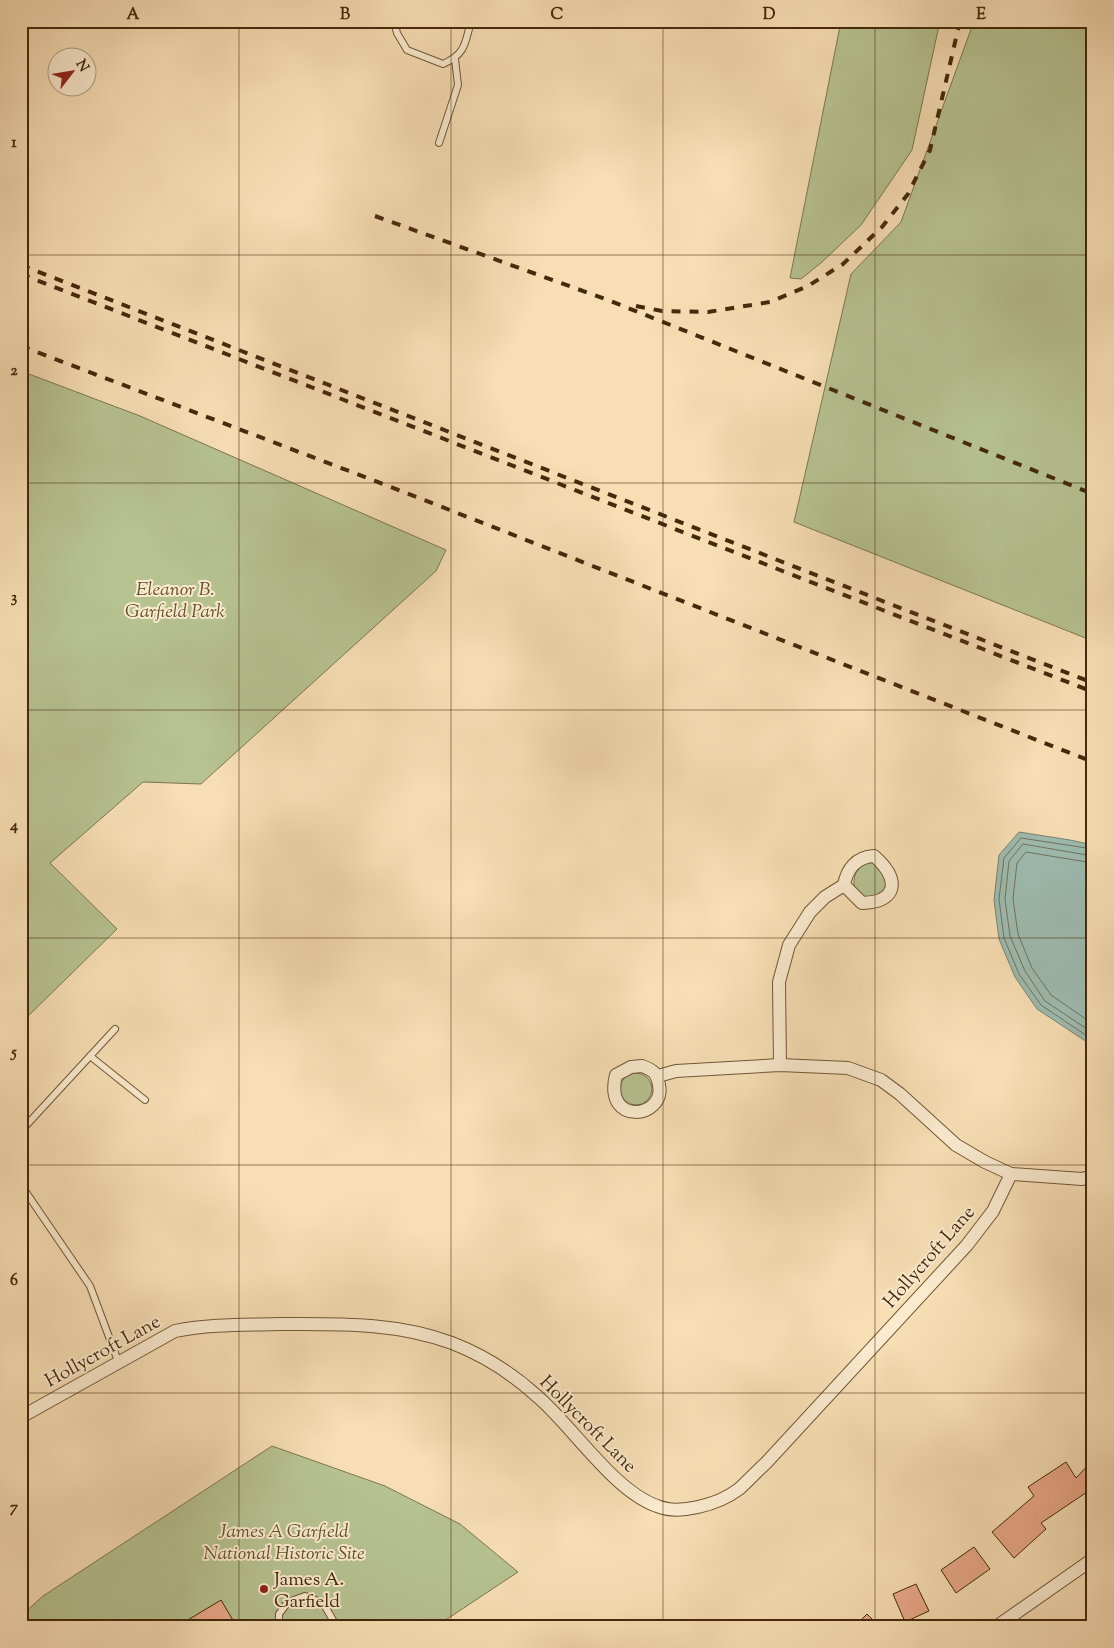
<svg xmlns="http://www.w3.org/2000/svg" width="1114" height="1648" font-family="'Sorts Mill Goudy',serif">
<rect width="100%" height="100%" fill="#f7deb4"/>
<filter id="stains"><feTurbulence type="fractalNoise" baseFrequency=".004" numOctaves="4"/><feColorMatrix values="0 0 0 0 .2 0 0 0 0 .09 0 0 0 0 .02 0 0 0 .5 -.17"/></filter>
<radialGradient id="worn" r=".72"><stop offset=".6" stop-color="#630" stop-opacity="0"/><stop offset="1" stop-color="#630" stop-opacity=".3"/></radialGradient>
<!-- green -->
<g fill="#b7c291" stroke="#7e764e">
<path d="M 841,21 L 940,21 L 912,150 L 861,225 L 822,262 L 801,279 L 790,278 Z"/>
<path d="M 974,21 L 1093,21 L 1093,641 L 794,522 L 851,274 L 901,222 Z"/>
<path d="M 21,371 L 140,416 L 446,550 L 436,571 L 201,784 L 143,782 L 50,863 L 117,929 L 21,1023 Z"/>
<path d="M 870,862 L 879,866 L 883,870 L 886,884 L 884,890 L 872,898 L 865,898 L 854,886 C 853,873 858,867 870,862 Z"/>
<circle cx="636" cy="1089" r="16"/>
<path d="M 272,1446 L 385,1486 L 460,1524 L 518,1572 L 435,1627 L 21,1627 L 21,1616 L 43,1596 Z"/>
</g>
<!-- water -->
<path fill="#9dbcb1" stroke="#7a816f" d="M 1019,832 L 1070,840 L 1093,845 L 1093,1046 L 1037,1009 L 1015,977 L 999,939 L 994,900 L 999,855 Z"/>
<g fill="none" stroke-linecap="round" stroke-linejoin="round">
<!-- shore -->
<g stroke="#71725e" stroke-width="1">
<path d="M 1093,849 L 1021,838 L 1004,858 L 999,899 L 1004,938 L 1019,974 L 1041,1005 L 1093,1040"/>
<path d="M 1093,856 L 1023,844 L 1009,861 L 1005,899 L 1010,936 L 1025,971 L 1045,1001 L 1093,1033"/>
<path d="M 1093,863 L 1026,852 L 1017,863 L 1013,899 L 1018,934 L 1032,968 L 1051,995 L 1093,1024"/>
</g>
</g>
<!-- building -->
<g fill="#e8a888" stroke="#45290c">
<path d="M 1093,1460 L 1093,1488 L 1041,1523 L 1046,1529 L 1014,1558 L 992,1532 L 1034,1496 L 1028,1487 L 1066,1462 L 1076,1478 Z"/>
<path d="M 974,1547 L 990,1569 L 956,1593 L 941,1570 Z"/>
<path d="M 916,1584 L 929,1611 L 905,1622 L 893,1594 Z"/>
<path d="M 221,1600 L 237,1627 L 176,1627 Z"/>
<path d="M 867,1614 L 880,1627 L 854,1627 Z"/>
</g>
<g fill="none" stroke-linecap="round" stroke-linejoin="round">
<!-- lane casing -->
<g stroke="#725636" stroke-width="8">
<g id="lane">
<path d="M 394,21 L 397,33 L 407,50 L 443,64 C 466,54 465,43 471,21"/>
<path d="M 439,143 L 458,85 L 455,59"/>
<path d="M 90,1056 L 145,1100"/>
<path d="M 21,1131 L 115,1029"/>
<path d="M 21,1185 L 90,1286 L 118,1361"/>
<path d="M 279,1627 L 279,1614 L 288,1602 L 305,1596 L 323,1603 L 337,1627"/>
</g>
</g>
<!-- street casing -->
<g stroke="#725636" stroke-width="14">
<g id="street">
<path d="M 780,1065 L 779,982 L 789,945 L 810,912 L 825,897 L 844,885 C 847,869 856,857 874,856 C 899,877 900,902 862,903 L 844,885"/>
<path d="M 642,1066 C 653,1070 657,1073 659,1085 C 666,1118 603,1127 616,1075 L 631,1067 Z"/>
<path d="M 658,1076 L 676,1071 L 780,1065 L 848,1068 L 881,1080 L 900,1094 L 956,1145 L 985,1162 L 1011,1174 L 1082,1179 L 1093,1176"/>
<path d="M 21,1417 L 175,1331 C 210,1324 245,1325 280,1324 C 338,1324 396,1322 452,1343 C 483,1355 513,1374 538,1397 C 573,1427 614,1491 657,1506 C 669,1511 685,1510 698,1507 C 712,1504 727,1498 739,1489 C 748,1481 757,1471 766,1463 L 967,1245 L 993,1211 L 1011,1174"/>
<path d="M 996,1627 L 1093,1559"/>
</g>
</g>
<!-- lane -->
<use href="#lane" stroke="#faeace" stroke-width="6"/>
<!-- street -->
<use href="#street" stroke="#faeace" stroke-width="12"/>
<!-- rail -->
<g stroke="#45290c" stroke-width="4" stroke-dasharray="9 9" stroke-linecap="butt">
<path d="M 375,216 L 608,300 L 1093,494"/>
<path d="M 21,265 L 1093,683"/>
<path d="M 21,274 L 1093,692"/>
<path d="M 636,306 L 662,311 L 708,312 L 770,302 L 808,286 L 843,264 L 882,227 L 908,194 L 930,150 L 960,21"/>
<path d="M 21,346 L 391,487 L 1093,762"/>
</g>
</g>
<!-- grid -->
<path fill="none" stroke="#45290c" stroke-width="1" stroke-opacity="0.55" d="M 239,21 L 239,1627M 451,21 L 451,1627M 663,21 L 663,1627M 875,21 L 875,1627M 21,255 L 1093,255M 21,483 L 1093,483M 21,710 L 1093,710M 21,938 L 1093,938M 21,1165 L 1093,1165M 21,1393 L 1093,1393"/>
<!-- markers -->
<circle fill="#8f2418" stroke="#faeace" stroke-width="2" cx="264" cy="1589" r="5"/>
<g text-anchor="middle" stroke-width="4" stroke-linejoin="round" paint-order="stroke">
<!-- park labels -->
<g font-size="19" font-style="italic" fill="#624f2d" stroke="#faeace">
<text x="175" y="595">Eleanor B.<tspan x="175" dy="22">Garfield Park</tspan></text>
<text x="284" y="1537">James A Garfield<tspan x="284" dy="22">National Historic Site</tspan></text>
</g>
<!-- street labels -->
<g font-size="19" fill="#45290c" stroke="#faeace">
<text transform="translate(928 1256) rotate(-49)" y="7">Hollycroft Lane</text>
<text transform="translate(102 1350) rotate(-29)" y="7">Hollycroft Lane</text>
<text transform="translate(589 1423) rotate(45)" y="7">Hollycroft Lane</text>
</g>
<!-- poi labels -->
<g font-size="19" fill="#45290c" stroke="#faeace" text-anchor="start">
<text x="274" y="1585">James A.<tspan x="274" dy="22">Garfield</tspan></text>
</g>
</g>
<!-- margin -->
<rect width="1114" height="1648" fill="none" stroke="#f7deb4" stroke-width="55"/>
<!-- north arrow -->
<g transform="translate(72 72) rotate(59)"><circle r="24" fill="#faeace" stroke="#b29d80"/>
<path d="M0-4L9 19L0 12L-9 19Z" fill="#8f2418"/>
<text y="-8" font-size="14" font-weight="bold" text-anchor="middle" fill="#45290c">N</text>
</g>
<rect x="28" y="28" width="1058" height="1592" fill="none" stroke="#45290c" stroke-width="2"/>
<g font-size="16" text-anchor="middle" font-weight="bold" fill="#45290c">
<text x="133" y="19">A</text>
<text x="345" y="19">B</text>
<text x="557" y="19">C</text>
<text x="769" y="19">D</text>
<text x="981" y="19">E</text>
<text x="14" y="147">1</text>
<text x="14" y="375">2</text>
<text x="14" y="602">3</text>
<text x="14" y="830">4</text>
<text x="14" y="1057">5</text>
<text x="14" y="1285">6</text>
<text x="14" y="1512">7</text>
</g>
<rect width="100%" height="100%" filter="url(#stains)"/>
<rect width="100%" height="100%" fill="url(#worn)"/>
</svg>
